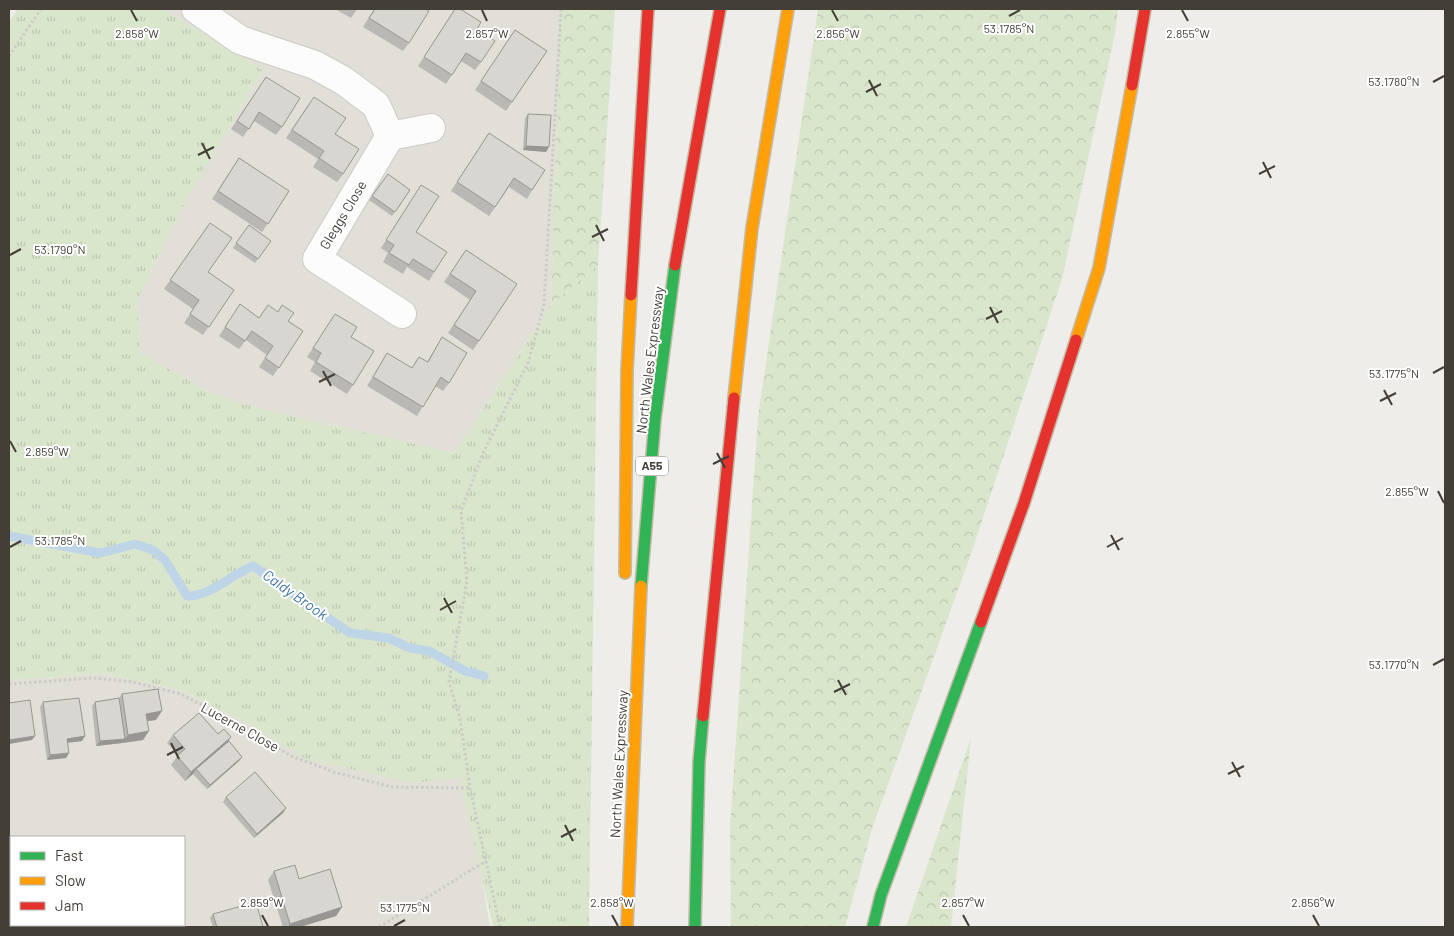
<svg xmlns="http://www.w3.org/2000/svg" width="1454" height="936" font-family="Barlow,sans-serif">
<defs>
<pattern id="grass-tufts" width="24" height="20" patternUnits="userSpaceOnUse" patternTransform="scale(1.25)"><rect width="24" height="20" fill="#dae6cc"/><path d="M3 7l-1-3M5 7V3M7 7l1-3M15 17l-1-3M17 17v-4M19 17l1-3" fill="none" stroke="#bcc6b0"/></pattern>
<pattern id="forest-crowns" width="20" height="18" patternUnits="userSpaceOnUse" patternTransform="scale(1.25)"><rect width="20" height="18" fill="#dae6cc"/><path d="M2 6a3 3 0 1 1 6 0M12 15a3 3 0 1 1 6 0" fill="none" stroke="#bcc6b0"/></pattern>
</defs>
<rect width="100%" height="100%" fill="#eeede9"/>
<!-- residential -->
<g fill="#e1dfd7" fill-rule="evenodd">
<path d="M 163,9 L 561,9 L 551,305 L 454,453 L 262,409 L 212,394 L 141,353 L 137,301 L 187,198 L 263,70 Z"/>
<path d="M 108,674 L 183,691 L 245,722 L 412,783 L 460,778 L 480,866 L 490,927 L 9,927 L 9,680 ZM 11,837 L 184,837 L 184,925 L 11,925 Z"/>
</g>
<!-- grass -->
<path fill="url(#grass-tufts)" d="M 18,9 L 163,9 L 263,70 L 187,198 L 137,301 L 141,353 L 212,394 L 262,409 L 454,453 L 551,305 L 598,265 L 589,927 L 493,927 L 460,778 L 412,783 L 306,759 L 245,722 L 183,691 L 108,674 L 9,680 L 9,21 Z"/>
<!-- forest -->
<g fill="url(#forest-crowns)">
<path d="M 560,9 L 615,9 L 598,265 L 551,305 Z"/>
<path d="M 818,9 L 1118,9 L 1115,34 L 1062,279 L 972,551 L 872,829 L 845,927 L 731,927 L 730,827 L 758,417 Z"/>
<path d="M 971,738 L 951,927 L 906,927 Z"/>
</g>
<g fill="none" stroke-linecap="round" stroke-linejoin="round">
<!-- stream -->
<path stroke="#bed5e8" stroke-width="9" d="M 9,536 L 101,553 L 135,544 L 153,550 L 165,560 L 187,596 C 212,596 230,575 253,566 L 350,633 L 389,638 L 409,648 L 429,651 L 465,671 L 484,676"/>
<!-- street casing -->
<g stroke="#cccbc7" stroke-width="30">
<g id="street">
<path d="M 196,9 L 240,40 L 315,65 L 344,81 L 376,105 L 390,136 L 317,259 L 402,314"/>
<path d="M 390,136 L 431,128"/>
<path d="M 9,857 L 11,856"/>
<path d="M 66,927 L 66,925"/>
</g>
</g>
<!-- fast casing -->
<g stroke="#c3baa8" stroke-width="14">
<g id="fast">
<path d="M 641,586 L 655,419 L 675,265"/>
<path d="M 695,927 L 699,762 L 703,716"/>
<path d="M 873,927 L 881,895 L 981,622"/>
</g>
</g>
<!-- slow casing -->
<g stroke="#c3baa8" stroke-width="14">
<g id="slow">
<path d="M 1076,340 L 1099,268 L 1132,85"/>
<path d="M 734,398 L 752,228 L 788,9"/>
<path d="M 625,573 L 627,370 L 631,295"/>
<path d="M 627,927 L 641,586"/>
</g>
</g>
<!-- jam casing -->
<g stroke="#c3baa8" stroke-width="14">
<g id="jam">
<path d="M 1132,85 L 1145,9"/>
<path d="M 675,265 L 720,9"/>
<path d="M 631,295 L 648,9"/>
<path d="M 981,622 L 1024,503 L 1076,340"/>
<path d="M 703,716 L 734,398"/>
</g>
</g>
<!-- path -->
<g stroke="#cccbc7" stroke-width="3" stroke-dasharray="2.5 2.5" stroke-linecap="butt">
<path d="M 9,56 L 41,9"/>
<path d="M 9,684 L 93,678 L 133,682 L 181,694 L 248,730 L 291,756 L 334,772 L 392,787 L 470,788"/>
<path d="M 379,927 L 486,861"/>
<path d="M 500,927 L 470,788 L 460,718 L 449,682 L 467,581 L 461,511 L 483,453 L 528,363 L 544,305 L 561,9"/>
</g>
<!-- street -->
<use href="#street" stroke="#fcfcfc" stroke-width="28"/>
<!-- fast -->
<use href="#fast" stroke="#30b455" stroke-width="11"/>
<!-- slow -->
<use href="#slow" stroke="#ff9f0a" stroke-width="11"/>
<!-- jam -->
<use href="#jam" stroke="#e5322d" stroke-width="11"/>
</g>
<!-- wall -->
<g fill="#bab8b4">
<path d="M 335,9 L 357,9 L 351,18 Z"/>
<path d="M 374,9 L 425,9 L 409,43 L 403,51 L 363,27 Z"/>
<path d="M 455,9 L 477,29 L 481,62 L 475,70 L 461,61 L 446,84 L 418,66 Z"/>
<path d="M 515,30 L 547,51 L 506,111 L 475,90 Z"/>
<path d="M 266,77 L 282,127 L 276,135 L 254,121 L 243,137 L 231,129 Z"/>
<path d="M 308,105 L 335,134 L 343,174 L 337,182 L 313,167 L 318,159 L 286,138 Z"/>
<path d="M 528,114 L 546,152 L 523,150 L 525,118 Z"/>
<path d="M 489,133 L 532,190 L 527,199 L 509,187 L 489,216 L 451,191 Z"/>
<path d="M 239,158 L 289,191 L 262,232 L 212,199 Z"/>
<path d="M 388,174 L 410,190 L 392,216 L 369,200 Z"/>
<path d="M 421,185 L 416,232 L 434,272 L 429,281 L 407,267 L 403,274 L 383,262 L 388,253 L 381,248 Z"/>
<path d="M 210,223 L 208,272 L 234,290 L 203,335 L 184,323 L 193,309 L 164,289 Z"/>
<path d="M 249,225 L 271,241 L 255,263 L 233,248 Z"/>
<path d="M 466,250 L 517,284 L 473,350 L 448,333 L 470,300 L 444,282 Z"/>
<path d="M 240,304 L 259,318 L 288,321 L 303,331 L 273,376 L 259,367 L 267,355 L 246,340 L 239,349 L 219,336 Z"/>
<path d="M 335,314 L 351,337 L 353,385 L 347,394 L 310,371 L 315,362 L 307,357 Z"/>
<path d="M 442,337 L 449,383 L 443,391 L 435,386 L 417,416 L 367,386 L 387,353 L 412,368 L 419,357 L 427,362 Z"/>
<path d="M 122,694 L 156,720 L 147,721 L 143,740 L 122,743 L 96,746 L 92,706 L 95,702 L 119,698 Z"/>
<path d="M 43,702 L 85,736 L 82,741 L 67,743 L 69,753 L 66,758 L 47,760 L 40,707 Z"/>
<path d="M 218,734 L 228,741 L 242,757 L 239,761 L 207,789 L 193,774 L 185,781 L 171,765 L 178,755 L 167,743 L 173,735 Z"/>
<path d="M 226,797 L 286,808 L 283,813 L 254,838 L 223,802 Z"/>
<path d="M 274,871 L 299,879 L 342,907 L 336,916 L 300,927 L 283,927 L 268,880 Z"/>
<path d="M 213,914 L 263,927 L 213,927 L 210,918 Z"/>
<rect x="113" y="925" width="42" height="2"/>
</g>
<!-- shaded-wall -->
<g fill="#979692">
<path d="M 526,146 L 549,147 L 546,152 L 523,150 Z"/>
<path d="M 162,711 L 156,720 L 140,722 L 146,714 Z"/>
<path d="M 149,731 L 143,740 L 122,743 L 96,746 L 100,741 L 125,739 L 128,735 Z"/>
<path d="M 35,736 L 32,740 L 9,744 L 9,740 Z"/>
<path d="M 85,736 L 82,741 L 64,743 L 67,739 Z"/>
<path d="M 231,737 L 226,745 L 196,769 L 193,774 L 185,781 L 191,772 Z"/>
<path d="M 69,753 L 66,758 L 47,760 L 50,755 Z"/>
<path d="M 242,757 L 239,761 L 207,789 L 210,785 Z"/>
<path d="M 286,808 L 283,813 L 254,838 L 257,834 Z"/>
<rect x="9" y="904" width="2" height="8"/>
<path d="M 342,907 L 336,916 L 300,927 L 288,927 L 290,924 Z"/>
</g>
<!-- building -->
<g fill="#d8d6d1" stroke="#979692">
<path d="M 375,9 L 425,9 L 429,11 L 409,43 L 369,18 Z"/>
<path d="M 455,9 L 460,9 L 481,22 L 477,29 L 495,41 L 481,62 L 466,53 L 452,75 L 424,57 Z"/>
<path d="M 515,30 L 547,51 L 512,102 L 481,81 Z"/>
<path d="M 266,77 L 300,98 L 282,127 L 259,112 L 249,129 L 237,121 Z"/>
<path d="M 314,97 L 346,118 L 335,134 L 359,149 L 343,174 L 319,158 L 324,151 L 292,130 Z"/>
<path d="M 528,114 L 551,115 L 549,147 L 526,146 Z"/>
<path d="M 489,133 L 545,170 L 532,190 L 514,178 L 495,207 L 457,182 Z"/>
<path d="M 239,158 L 289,191 L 268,224 L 218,191 Z"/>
<path d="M 388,174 L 410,190 L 395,212 L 372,196 Z"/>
<path d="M 421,185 L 439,196 L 416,232 L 447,252 L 434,272 L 413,259 L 409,265 L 389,253 L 394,245 L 386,240 Z"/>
<path d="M 210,223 L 232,238 L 208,272 L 234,290 L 209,327 L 190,314 L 199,300 L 170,280 Z"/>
<path d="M 249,225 L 271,241 L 258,259 L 236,243 Z"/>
<path d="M 466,250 L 517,284 L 479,341 L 454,325 L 476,291 L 450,274 Z"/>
<path d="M 240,304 L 259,318 L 268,305 L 278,312 L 282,305 L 294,313 L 288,321 L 303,331 L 279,368 L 265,358 L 273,346 L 252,331 L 245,341 L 225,327 Z"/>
<path d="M 335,314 L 357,327 L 351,337 L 374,351 L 353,385 L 316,362 L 321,353 L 313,348 Z"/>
<path d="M 442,337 L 467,353 L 449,383 L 441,377 L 423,407 L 373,377 L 387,353 L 412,368 L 419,357 L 428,362 Z"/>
<path d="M 158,689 L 162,711 L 146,714 L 149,731 L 128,735 L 122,694 Z"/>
<path d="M 79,698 L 85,736 L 67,739 L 69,753 L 50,755 L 43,702 Z"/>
<path d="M 119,698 L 125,739 L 100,741 L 95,702 Z"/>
<path d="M 30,700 L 35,736 L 9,740 L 9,703 Z"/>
<path d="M 199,713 L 218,734 L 224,729 L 231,737 L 191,772 L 177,756 L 185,749 L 173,735 Z"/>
<path d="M 229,741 L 242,757 L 210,785 L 196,769 Z"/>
<path d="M 255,772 L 286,808 L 257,834 L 226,797 Z"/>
<path d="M 295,865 L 299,879 L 330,869 L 342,907 L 290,924 L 274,871 Z"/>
<rect x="9" y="883" width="2" height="21"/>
<path d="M 256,902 L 263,927 L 217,927 L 213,914 Z"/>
<path d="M 11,907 L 11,925 L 21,925 L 21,927 L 9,927 L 9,908 Z"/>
<rect x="117" y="925" width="38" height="2"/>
</g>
<!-- ticks -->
<path fill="none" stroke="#433e36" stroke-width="2" d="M 131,10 L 137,21M 482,10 L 487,21M 832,10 L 838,21M 1182,10 L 1188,21M 1009,16 L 1020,10M 869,80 L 877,96M 1433,82 L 1444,76M 866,92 L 881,84M 202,143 L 210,159M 198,155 L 214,147M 1263,162 L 1271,178M 1259,174 L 1275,166M 596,225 L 604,241M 592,237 L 608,229M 10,255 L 21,249M 990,307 L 998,323M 986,319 L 1002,311M 323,371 L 331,386M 1433,373 L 1444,367M 319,382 L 335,374M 1384,390 L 1392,405M 1380,401 L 1396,393M 10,441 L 16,452M 717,453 L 725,468M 713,464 L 729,456M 1438,491 L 1444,503M 1111,535 L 1119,550M 10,547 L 21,541M 1107,547 L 1123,538M 444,598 L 452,613M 440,610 L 456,601M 1433,665 L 1444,659M 838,680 L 846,695M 834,692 L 850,684M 171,743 L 179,759M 167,755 L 183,747M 1232,762 L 1240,777M 1228,774 L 1244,766M 565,825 L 573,841M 561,837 L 576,829M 262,915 L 268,926M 612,915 L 618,926M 963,915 L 969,926M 1313,915 L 1319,926M 394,926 L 405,920"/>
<g text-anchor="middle" stroke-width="4" stroke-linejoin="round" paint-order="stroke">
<!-- shield labels -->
<rect fill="#fff" stroke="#7b7872" stroke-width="1" x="636" y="456.5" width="32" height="19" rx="4"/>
<g font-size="12" font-weight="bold" fill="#433e36">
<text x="652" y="470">A55</text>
</g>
<!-- street labels -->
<g font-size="14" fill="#433e36" stroke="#fff">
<text transform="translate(343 215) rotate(-59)" y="5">Gleggs Close</text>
<text transform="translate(650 360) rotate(-83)" y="5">North Wales Expressway</text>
<text transform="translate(240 727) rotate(29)" y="5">Lucerne Close</text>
<text transform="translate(619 764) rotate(-87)" y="5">North Wales Expressway</text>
</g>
<!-- water labels -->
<g font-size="15" font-style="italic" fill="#3d73a1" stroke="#fff">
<text transform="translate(295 595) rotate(35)" y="5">Caldy Brook</text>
</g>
</g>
<g font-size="12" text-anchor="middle" fill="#433e36" stroke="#fff" stroke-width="4" stroke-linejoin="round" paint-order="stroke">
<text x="1009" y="33">53.1785°N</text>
<text x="137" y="38">2.858°W</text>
<text x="487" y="38">2.857°W</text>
<text x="838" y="38">2.856°W</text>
<text x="1188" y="38">2.855°W</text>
<text x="1394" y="86">53.1780°N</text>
<text x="60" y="254">53.1790°N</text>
<text x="1394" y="378">53.1775°N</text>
<text x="47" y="456">2.859°W</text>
<text x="1407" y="496">2.855°W</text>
<text x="60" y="545">53.1785°N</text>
<text x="1394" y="669">53.1770°N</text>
<text x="262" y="907">2.859°W</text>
<text x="612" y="907">2.858°W</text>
<text x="963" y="907">2.857°W</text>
<text x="1313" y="907">2.856°W</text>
<text x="405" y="912">53.1775°N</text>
</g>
<!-- border -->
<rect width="1454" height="936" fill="none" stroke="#433e36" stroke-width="20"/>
<!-- legend -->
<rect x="10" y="836" width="175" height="90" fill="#ffffff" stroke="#b4b2af"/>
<rect x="20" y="852" width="25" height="8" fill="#30b455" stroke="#b4b2af"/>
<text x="55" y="861" font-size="15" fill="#433e36">Fast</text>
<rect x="20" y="877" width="25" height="8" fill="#ff9f0a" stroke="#b4b2af"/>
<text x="55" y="886" font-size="15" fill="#433e36">Slow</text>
<rect x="20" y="902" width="25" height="8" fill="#e5322d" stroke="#b4b2af"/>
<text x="55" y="911" font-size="15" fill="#433e36">Jam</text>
</svg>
